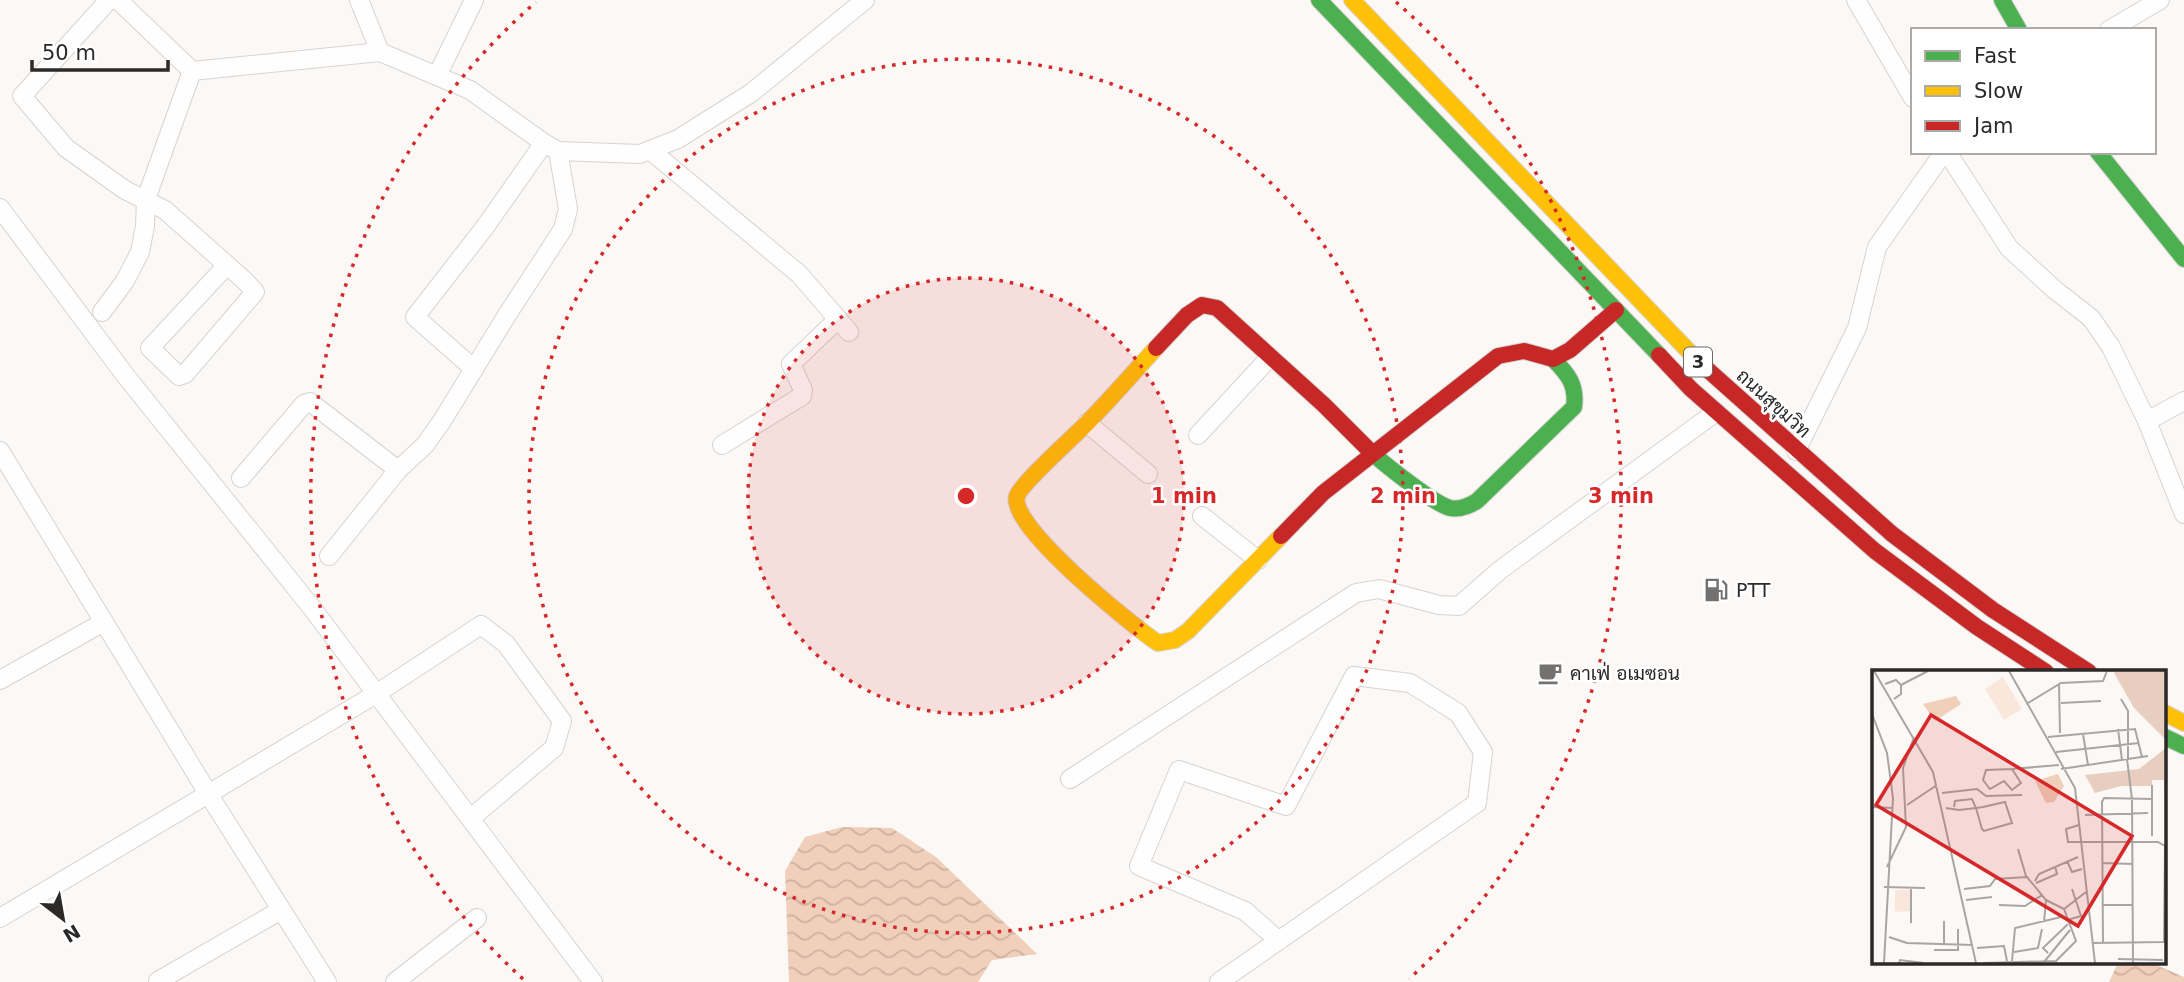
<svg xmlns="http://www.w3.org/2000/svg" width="2184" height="982" font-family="'DejaVu Sans',Sarabun,sans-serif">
<defs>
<pattern id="water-waves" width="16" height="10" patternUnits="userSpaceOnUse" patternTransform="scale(1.75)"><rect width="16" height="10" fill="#f0cfbb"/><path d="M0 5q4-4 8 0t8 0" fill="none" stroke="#ceb2a1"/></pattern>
</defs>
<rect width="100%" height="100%" fill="#fbf8f6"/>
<!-- water -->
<g fill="url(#water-waves)">
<path d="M 842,827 L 892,828 L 936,857 L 1037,954 L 992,960 L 978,982 L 789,982 L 785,871 L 805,837 Z"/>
<path d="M 2118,963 L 2152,963 L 2184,977 L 2184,982 L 2109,982 Z"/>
</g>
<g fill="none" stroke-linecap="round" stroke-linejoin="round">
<!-- street casing -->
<g stroke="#d6d4d2" stroke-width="20">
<g id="street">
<path d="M 109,0 L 22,96 L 66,148 L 125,190 L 165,210 L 245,281 L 255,292 L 185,374 L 179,376 L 150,348 L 227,265"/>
<path d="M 118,0 L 192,71 L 380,52"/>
<path d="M 359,0 L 380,52 L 470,90 L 544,143 L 558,151 L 640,154 L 678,139 L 751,93 L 865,0"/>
<path d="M 1856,0 L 1913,98"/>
<path d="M 2109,30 L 2160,0"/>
<path d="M 437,76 L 474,0"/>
<path d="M 650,150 L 799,274 L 849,332"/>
<path d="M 1947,152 L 2009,248 L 2055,290 L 2091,318 L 2111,347 L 2147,421 L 2184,514"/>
<path d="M 0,208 L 125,375 L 312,608 L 593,982"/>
<path d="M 102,312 L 125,281 L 140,252 L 145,226 L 146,199 L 192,71"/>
<path d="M 474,369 L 415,317 L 485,227 L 544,143"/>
<path d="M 2147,421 L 2184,401"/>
<path d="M 1087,423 L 1148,474"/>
<path d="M 1198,435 L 1270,357"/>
<path d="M 722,445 L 802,396 L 803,390 L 791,364 L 838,319"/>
<path d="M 0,451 L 209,795 L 327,982"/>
<path d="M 1796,451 L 1857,328 L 1877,247 L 1944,152"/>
<path d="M 241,478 L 304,404 L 310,402 L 398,470"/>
<path d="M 1202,516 L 1258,560"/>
<path d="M 329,556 L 398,470 L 425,445 L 442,421 L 507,315 L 563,229 L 568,209 L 558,151"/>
<path d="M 0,680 L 104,622"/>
<path d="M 1070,779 L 1356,593 L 1379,589 L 1439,605 L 1459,606 L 1500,570 L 1716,412"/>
<path d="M 0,918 L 376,694 L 481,625 L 506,644 L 562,721 L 554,748 L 471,818"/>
<path d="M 158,981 L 281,910"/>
<path d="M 395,982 L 477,918"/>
<path d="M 1219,982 L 1477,803 L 1483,752 L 1458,713 L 1410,683 L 1354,676 L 1286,806 L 1179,770 L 1139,866 L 1245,911 L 1279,941"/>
</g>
</g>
<!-- fast casing -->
<g stroke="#d6d4d2" stroke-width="18">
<g id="fast">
<path d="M 1319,0 L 1659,355"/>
<path d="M 2002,0 L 2019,30"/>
<path d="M 2098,152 L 2184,259"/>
<path d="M 1367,448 C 1381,462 1434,504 1450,508 C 1460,510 1469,506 1477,501 L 1574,407 C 1577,385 1568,374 1553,359"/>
<path d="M 2165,737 L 2184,746"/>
</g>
</g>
<!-- slow casing -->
<g stroke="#d6d4d2" stroke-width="18">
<g id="slow">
<path d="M 1352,0 L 1699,362"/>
<path d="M 1156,348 C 1132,374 1109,401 1083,427 C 1071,439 1021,484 1017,496 C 1007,525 1133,626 1158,643 L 1175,640 L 1188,631 L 1281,536"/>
<path d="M 2165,713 L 2184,723"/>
</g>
</g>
<!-- jam casing -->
<g stroke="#d6d4d2" stroke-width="18">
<g id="jam">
<path d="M 1156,348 L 1187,315 L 1202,305 L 1217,308 L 1324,405 L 1367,448"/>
<path d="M 1659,355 L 1691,389 L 1875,551 L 1977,627 L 2046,672"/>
<path d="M 1699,362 L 1892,534 L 1993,610 L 2089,672"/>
<path d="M 1281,536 L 1323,493 L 1498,356 L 1524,351 L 1553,359 L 1570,350 L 1616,310"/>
</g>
</g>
<!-- street -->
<use href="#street" stroke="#fefefe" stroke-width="18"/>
<!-- fast -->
<use href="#fast" stroke="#4caf50" stroke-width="16"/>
<!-- slow -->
<use href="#slow" stroke="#ffc107" stroke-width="16"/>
<!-- jam -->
<use href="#jam" stroke="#c62828" stroke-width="16"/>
</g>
<!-- distance rings -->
<circle cx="966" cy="496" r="218" fill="#d62828" fill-opacity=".12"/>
<g fill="none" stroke="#d62828" stroke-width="3.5" stroke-dasharray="3.5 7">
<circle cx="966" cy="496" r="218"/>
<circle cx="966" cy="496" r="437"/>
<path d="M523 979A655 655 0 0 1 536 2M1396 2A655 655 0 0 1 1409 979"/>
</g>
<!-- icons -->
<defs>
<g id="fuel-bare" transform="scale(1.89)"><path d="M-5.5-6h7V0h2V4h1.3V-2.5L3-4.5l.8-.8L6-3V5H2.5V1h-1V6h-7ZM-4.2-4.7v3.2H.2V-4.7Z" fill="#747271" stroke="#fff" stroke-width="2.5" paint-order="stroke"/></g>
<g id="cafe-bare" transform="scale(1.89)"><path d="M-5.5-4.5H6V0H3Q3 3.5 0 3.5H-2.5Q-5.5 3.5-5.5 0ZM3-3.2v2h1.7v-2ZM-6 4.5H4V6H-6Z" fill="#747271" stroke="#fff" stroke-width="2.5" paint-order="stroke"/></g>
</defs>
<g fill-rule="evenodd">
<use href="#fuel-bare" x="1716" y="590"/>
<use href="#cafe-bare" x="1550" y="673"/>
</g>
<g text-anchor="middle" stroke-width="5" stroke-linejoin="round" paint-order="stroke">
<!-- shield labels -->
<rect fill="#fff" stroke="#6b6a69" stroke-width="2" x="1684" y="347.5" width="28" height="29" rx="5"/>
<g font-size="18" font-weight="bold" fill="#2c2a29">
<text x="1698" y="368">3</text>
</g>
<!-- street labels -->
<g font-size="19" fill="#2c2a29" stroke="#fff">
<text transform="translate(1774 403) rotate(42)" y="7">ถนนสุขุมวิท</text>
</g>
<!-- poi labels -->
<g font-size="19" fill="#2c2a29" stroke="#fff" text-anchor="start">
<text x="1736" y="597">PTT</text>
<text x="1570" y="680">คาเฟ่ อเมซอน</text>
</g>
</g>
<!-- overview -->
<g transform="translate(1872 670)">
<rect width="294" height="294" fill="#fbf8f6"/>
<path d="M 241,1 L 294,1 L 294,70 L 262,38 ZM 294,78 L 294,165 L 292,110 L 280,110 L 280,116 L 249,116 L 223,123 L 213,105 L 267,99 Z" fill="#e7cebe"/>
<path d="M 131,7 L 150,39 L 132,50 L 113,19 ZM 23,220 L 38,220 L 39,241 L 23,242 Z" fill="#f9e7dc"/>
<path d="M 84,26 L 89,34 L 63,51 L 51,34 ZM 186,104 L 192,116 L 182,132 L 174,133 L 163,111 Z" fill="#f0cfbb"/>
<path fill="none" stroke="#a8a6a4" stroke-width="2" d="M 2,1 L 61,102 L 104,293M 137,1 L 203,118 L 223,293M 13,14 L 24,10 L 29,15 L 29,24 L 22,29M 187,14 L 188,63M 29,15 L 56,1M 249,29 L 256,41 L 256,89M 156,33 L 189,13 L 231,11 L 235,1M 189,33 L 229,31M 0,44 L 15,83 L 21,128 L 12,293M 246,59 L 250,90M 211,64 L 216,95M 176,67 L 263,59 L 270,87M 184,82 L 267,73M 255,89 L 260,129 L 261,293M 140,99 L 149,113 L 140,120 L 132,111 L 118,119 L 111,110 L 114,100 L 140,99 L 187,95M 189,99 L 276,86M 280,115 L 280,166M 70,123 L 105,119 L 114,126 L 150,125M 35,135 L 65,115M 0,137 L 21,138M 74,138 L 87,140 L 104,138 L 111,137 L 133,132 L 140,153 L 112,161 L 110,159 L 104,138 L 100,129 L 83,131 L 82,137M 213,145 L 276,143M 207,155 L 194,159 L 196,172 L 286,172 L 293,176 L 292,272M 146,179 L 154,206M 195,191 L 200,202 L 210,199M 231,193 L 261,194M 15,197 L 34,157 L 31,98 L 42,67M 163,211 L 167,204 L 206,187M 164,213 L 185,204 L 183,196M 12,217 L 53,218M 39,218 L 39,253M 92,219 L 118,216 L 123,209 L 155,207 L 174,230 L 172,252M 94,230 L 120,227M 127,235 L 153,236 L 170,225M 231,235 L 261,235M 192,239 L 214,222M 195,250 L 209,246 L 200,219M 17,267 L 35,273 L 101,275M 221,273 L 293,272M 231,273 L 230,132 L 232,128 L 280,129M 72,274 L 72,251M 105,278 L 132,276 L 135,291M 62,280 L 86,280 L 86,259M 142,282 L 166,278 L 170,259M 176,283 L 171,278 L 196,254M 246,289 L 291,290M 140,291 L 143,258 L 189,247M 172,292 L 198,260M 27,293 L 28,290 L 52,293M 111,293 L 184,291 L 204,271 L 192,239 L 174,230"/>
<path fill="#d62828" fill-opacity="0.15" stroke="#d62828" stroke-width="3.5" d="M 59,45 L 260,166 L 206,256 L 4,135 Z"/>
<rect width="294" height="294" fill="none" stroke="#2c2a29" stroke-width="3.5"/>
</g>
<circle cx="966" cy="496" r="10" fill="#d62828" stroke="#fff" stroke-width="3.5"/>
<g font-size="21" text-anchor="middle" font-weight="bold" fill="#d62828" stroke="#fff" stroke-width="5" stroke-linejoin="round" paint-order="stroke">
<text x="1184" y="503">1 min</text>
<text x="1403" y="503">2 min</text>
<text x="1621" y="503">3 min</text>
</g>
<!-- legend -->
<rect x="1911" y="28" width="245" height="126" fill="#ffffff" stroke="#abaaa9" stroke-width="2"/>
<rect x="1925" y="51" width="35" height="10" fill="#4caf50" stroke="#abaaa9" stroke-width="2"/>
<text x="1974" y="63" font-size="21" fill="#2c2a29">Fast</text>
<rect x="1925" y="86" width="35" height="10" fill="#ffc107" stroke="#abaaa9" stroke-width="2"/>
<text x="1974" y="98" font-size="21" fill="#2c2a29">Slow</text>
<rect x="1925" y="121" width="35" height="10" fill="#c62828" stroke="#abaaa9" stroke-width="2"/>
<text x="1974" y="133" font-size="21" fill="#2c2a29">Jam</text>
<!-- north arrow -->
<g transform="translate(63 919) rotate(149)" stroke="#ffffff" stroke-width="5" paint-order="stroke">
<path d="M0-5L12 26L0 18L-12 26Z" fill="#2c2a29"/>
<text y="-10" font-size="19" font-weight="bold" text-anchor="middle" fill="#2c2a29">N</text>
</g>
<!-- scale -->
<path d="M32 60v10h136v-10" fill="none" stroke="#2c2a29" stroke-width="3.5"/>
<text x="42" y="60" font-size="21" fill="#2c2a29" stroke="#ffffff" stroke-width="5" paint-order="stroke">50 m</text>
</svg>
